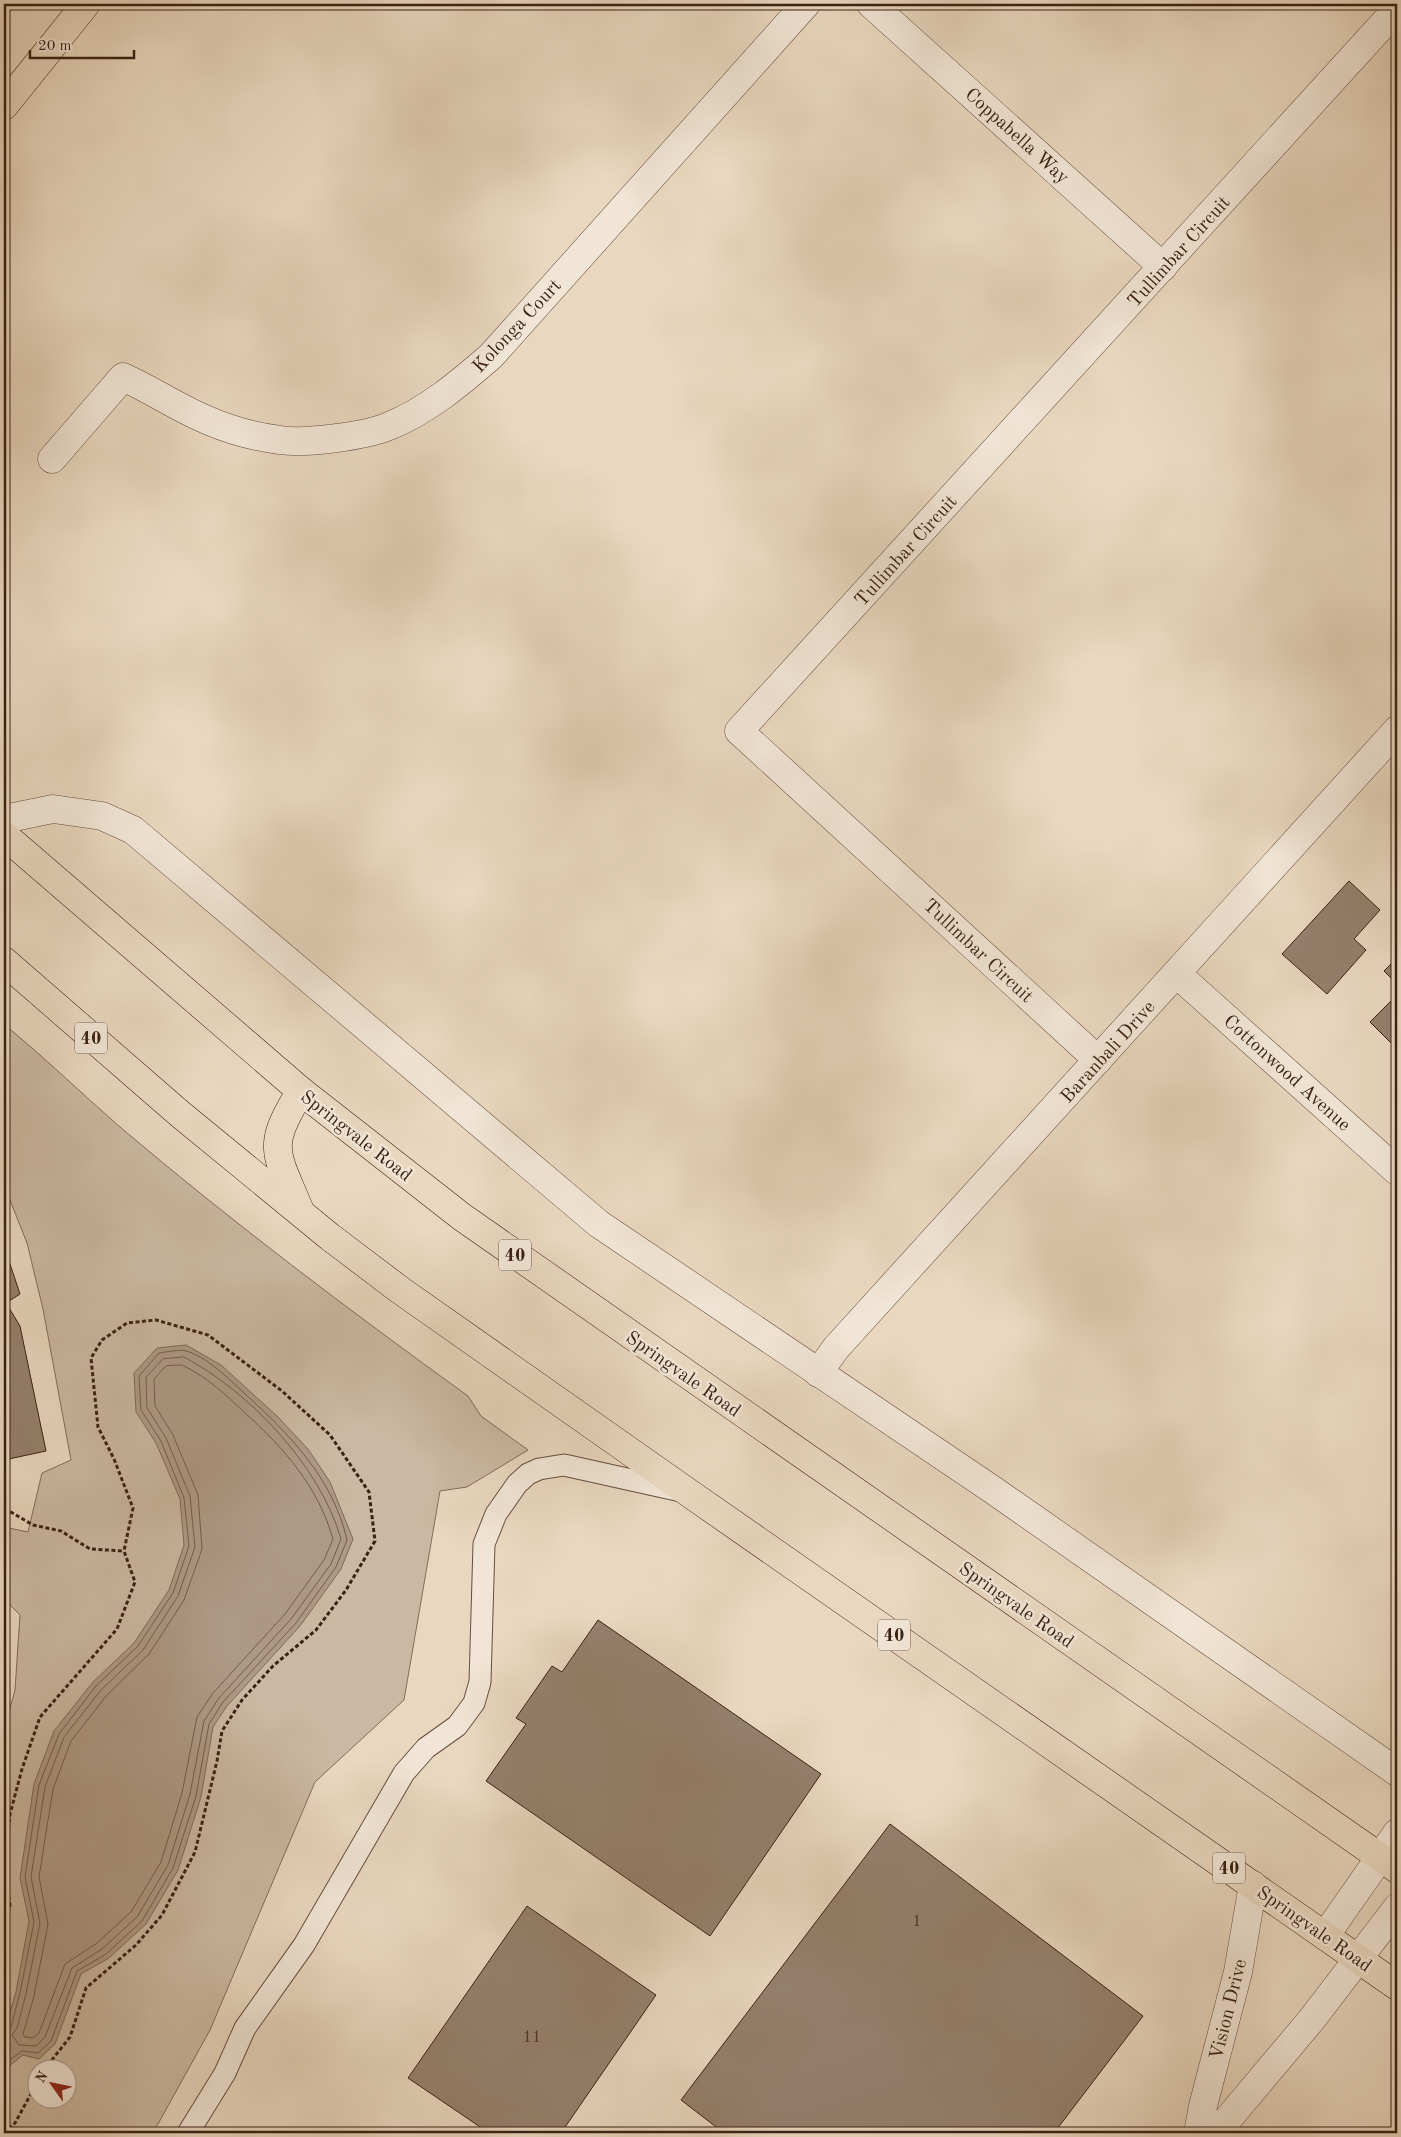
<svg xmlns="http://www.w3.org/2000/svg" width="1401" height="2137" font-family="'Old Standard TT',serif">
<rect width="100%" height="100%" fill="#e9d7bf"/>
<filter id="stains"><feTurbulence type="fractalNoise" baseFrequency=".004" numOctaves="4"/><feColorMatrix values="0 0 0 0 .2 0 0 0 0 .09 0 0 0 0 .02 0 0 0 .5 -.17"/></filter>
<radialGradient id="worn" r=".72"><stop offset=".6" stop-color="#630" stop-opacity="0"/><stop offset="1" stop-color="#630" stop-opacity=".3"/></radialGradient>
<!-- green -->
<path fill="#cbb8a2" stroke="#836c5b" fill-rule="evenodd" d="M 4,1024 C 44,1057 81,1093 120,1127 C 232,1222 349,1310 468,1396 L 481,1416 L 528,1450 L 467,1487 L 440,1491 L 404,1700 L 315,1782 L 210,2030 L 153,2133 L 4,2133 L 4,1730 L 15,1690 L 20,1615 L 4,1599 L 4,1527 L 28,1532 L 42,1473 L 71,1460 L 43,1309 L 27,1243 L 4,1185 ZM 38,2070 L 68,2070 L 68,2100 L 38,2100 Z"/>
<!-- water -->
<path fill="#ae9985" stroke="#806958" d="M 186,1345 L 221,1365 L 277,1416 L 308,1449 L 330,1482 L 353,1539 L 341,1569 L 300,1626 L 227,1706 L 213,1727 L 201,1797 L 178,1870 L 146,1924 L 109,1958 L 81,1974 L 55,2044 L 39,2059 L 23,2055 L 4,2070 L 4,2051 L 6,2048 L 4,2032 L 16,1992 L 29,1921 L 20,1878 L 34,1784 L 54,1731 L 93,1682 L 134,1643 L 169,1590 L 184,1545 L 180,1499 L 156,1443 L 136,1412 L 134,1373 L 157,1348 Z"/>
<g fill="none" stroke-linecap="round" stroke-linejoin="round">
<!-- shore -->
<g stroke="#745d4c" stroke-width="1">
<path d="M 184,1357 C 250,1392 320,1466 341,1539 L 331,1564 L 291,1619 L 219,1698 L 204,1721 L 190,1794 L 168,1865 L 137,1917 L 102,1949 L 72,1968 L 45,2037 L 36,2046 L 19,2045 L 12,2035 L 17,2028 L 26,1994 L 40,1923 L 31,1877 L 45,1787 L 64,1737 L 101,1690 L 143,1650 L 178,1596 L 195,1547 L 190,1496 L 166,1438 L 147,1408 L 146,1377 L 163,1359 Z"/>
<path d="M 182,1365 C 207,1377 225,1394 245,1413 C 285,1449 318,1487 333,1539 L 324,1560 L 285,1614 L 213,1693 L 197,1717 L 182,1793 L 161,1862 L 131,1912 L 97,1943 L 65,1964 L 39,2033 L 33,2038 L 25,2037 L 23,2034 L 34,1996 L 48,1924 L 39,1877 L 53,1789 L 71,1741 L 107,1695 L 149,1654 L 184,1600 L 202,1549 L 198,1495 L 173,1435 L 155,1406 L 154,1379 L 166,1366 Z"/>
<path d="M 4,2030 L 11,2027 L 20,1993 L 34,1922 L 25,1877 L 39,1785 L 59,1734 L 96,1686 L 138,1646 L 173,1593 L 189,1546 L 184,1498 L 161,1441 L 141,1410 L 139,1376 L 159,1353 C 167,1352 179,1349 186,1351 C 207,1357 228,1378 244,1393 C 289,1434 333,1478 347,1540 L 336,1567 L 296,1623 L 223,1702 L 209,1724 L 196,1796 L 173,1868 L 142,1921 L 106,1954 L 77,1971 L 51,2041 L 38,2053 L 22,2051 L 4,2064"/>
</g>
</g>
<!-- building -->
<g fill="#95806d" stroke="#3b2114">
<path d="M 1349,881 L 1380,910 L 1354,939 L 1366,950 L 1327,994 L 1282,954 Z"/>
<path d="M 1397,958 L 1397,984 L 1384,971 Z"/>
<path d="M 1397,995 L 1397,1049 L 1370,1022 Z"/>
<path d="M 4,1246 L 20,1294 L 6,1303 L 20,1326 L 46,1451 L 4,1460 Z"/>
<path d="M 598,1620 L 821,1774 L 710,1936 L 486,1781 L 526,1724 L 516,1718 L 552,1666 L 562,1672 Z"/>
<path d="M 890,1824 L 1143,2016 L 1054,2133 L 724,2133 L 681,2100 Z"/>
<path d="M 527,1906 L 656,1995 L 561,2133 L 489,2133 L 408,2078 Z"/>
</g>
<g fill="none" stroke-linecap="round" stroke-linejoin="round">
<!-- service casing -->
<g stroke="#664e3f" stroke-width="23">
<path id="service" d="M 188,2133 L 225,2073 L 245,2028 L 304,1945 L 404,1773 L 426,1748 L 457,1726 L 474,1703 L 480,1682 L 484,1544 L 496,1514 L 517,1484 L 528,1474 L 539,1469 L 564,1465 L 681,1491"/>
</g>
<!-- minor casing -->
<g stroke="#664e3f" stroke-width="29">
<g id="minor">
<path d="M 871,4 L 1163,267"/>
<path d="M 52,459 L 123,377 C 152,390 178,408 207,420 C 230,430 256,437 280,440 C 305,444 366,436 389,426 C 427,411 461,382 491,356 L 806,4"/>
<path d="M 4,819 L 53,809 L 102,816 L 133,830 L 599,1224 L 993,1490 L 1397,1772"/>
<path d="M 1177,974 L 1397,1171"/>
<path d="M 1098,1060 L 739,731 L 1397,9"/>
<path d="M 818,1373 L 836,1348 L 1397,730"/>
<path d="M 1325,1936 L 1397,1833"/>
<path d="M 1198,2133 L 1203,2106 L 1238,1972 L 1253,1885"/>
<path d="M 1210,2133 L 1228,2119 L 1312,2019 L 1397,1908"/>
</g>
</g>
<!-- trunk casing -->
<g stroke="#3b2114" stroke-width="29">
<g id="trunk">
<path d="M 4,106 L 86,4"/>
<path d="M 4,835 L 301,1091 L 462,1217 L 1397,1869"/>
<path d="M 4,961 L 180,1114 L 330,1237 L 400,1290 L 689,1493 L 1397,1986"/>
<path d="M 300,1211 C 276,1152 265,1148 301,1091"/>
</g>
</g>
<!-- path -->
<g stroke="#3b2114" stroke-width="3" stroke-dasharray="4 2.5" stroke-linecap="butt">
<path d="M 4,1511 L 9,1511 L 33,1525 L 61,1531 L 90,1549 L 124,1551"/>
<path d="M 4,1932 L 10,1905 L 5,1874 L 10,1814 L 22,1769 L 40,1717 L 117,1629 L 135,1582 L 124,1551 L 133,1508 L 114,1459 L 98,1427 L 91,1358 L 102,1340 L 127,1323 L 156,1320 L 208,1335 L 282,1391 L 330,1435 L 369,1492 L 375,1541 L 346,1590 L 316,1630 L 273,1666 L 242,1700 L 222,1731 L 217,1761 L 195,1852 L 162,1915 L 136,1945 L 86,1988 L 70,2037 L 44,2070"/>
<path d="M 4,2133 L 15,2123 L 38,2081"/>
</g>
<!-- service -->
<use href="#service" stroke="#f1e5d5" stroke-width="21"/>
<!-- minor -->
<use href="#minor" stroke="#f1e5d5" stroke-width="28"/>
<!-- trunk -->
<use href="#trunk" stroke="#e9d7bf" stroke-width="28"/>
</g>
<g text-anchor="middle" stroke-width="5" stroke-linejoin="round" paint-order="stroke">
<!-- number labels -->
<g font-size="16" fill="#52392a">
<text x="917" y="1926">1</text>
<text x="532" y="2042">11</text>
</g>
<!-- shield labels -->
<g fill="#f1e5d5" stroke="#725c4e" stroke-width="1">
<rect x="75" y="1022.5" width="32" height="31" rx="4"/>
<rect x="499" y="1239.5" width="32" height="31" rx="4"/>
<rect x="878" y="1619.5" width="32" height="31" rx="4"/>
<rect x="1213" y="1852.5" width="32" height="31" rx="4"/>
</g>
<g font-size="18" font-weight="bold" fill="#3b2114">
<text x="91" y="1044">40</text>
<text x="515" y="1261">40</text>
<text x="894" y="1641">40</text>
<text x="1229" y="1874">40</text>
</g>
<!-- street labels -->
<g font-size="19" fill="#3b2114" stroke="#f1e5d5">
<text transform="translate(1018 135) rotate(42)" y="7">Coppabella Way</text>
<text transform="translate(1178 251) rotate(-48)" y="7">Tullimbar Circuit</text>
<text transform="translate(516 325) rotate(-47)" y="7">Kolonga Court</text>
<text transform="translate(905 550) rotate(-48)" y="7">Tullimbar Circuit</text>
<text transform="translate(979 950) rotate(43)" y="7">Tullimbar Circuit</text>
<text transform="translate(1107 1051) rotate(-48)" y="7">Baranbali Drive</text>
<text transform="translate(1288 1072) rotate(42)" y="7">Cottonwood Avenue</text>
<text transform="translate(357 1135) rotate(38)" y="7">Springvale Road</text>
<text transform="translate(684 1373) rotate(35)" y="7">Springvale Road</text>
<text transform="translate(1017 1604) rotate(35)" y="7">Springvale Road</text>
<text transform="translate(1315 1928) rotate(35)" y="7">Springvale Road</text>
<text transform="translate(1227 2009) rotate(-76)" y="7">Vision Drive</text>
</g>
</g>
<!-- margin -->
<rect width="1401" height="2137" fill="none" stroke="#e9d7bf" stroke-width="20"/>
<rect x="5" y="5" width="1391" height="2127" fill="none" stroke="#3b2114" stroke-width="2.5"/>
<rect x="10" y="10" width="1381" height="2117" fill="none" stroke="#3b2114"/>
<!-- north arrow -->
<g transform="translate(52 2084) rotate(303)"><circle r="24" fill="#f1e5d5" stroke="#a89788"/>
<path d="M0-4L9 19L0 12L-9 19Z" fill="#8f2418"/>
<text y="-8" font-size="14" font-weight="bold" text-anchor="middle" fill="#3b2114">N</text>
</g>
<!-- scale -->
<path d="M30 50v8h104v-8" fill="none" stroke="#3b2114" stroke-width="2.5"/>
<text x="38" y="50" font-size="15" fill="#3b2114" stroke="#f1e5d5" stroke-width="4" paint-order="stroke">20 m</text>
<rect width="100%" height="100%" filter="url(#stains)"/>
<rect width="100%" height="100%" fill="url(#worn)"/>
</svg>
